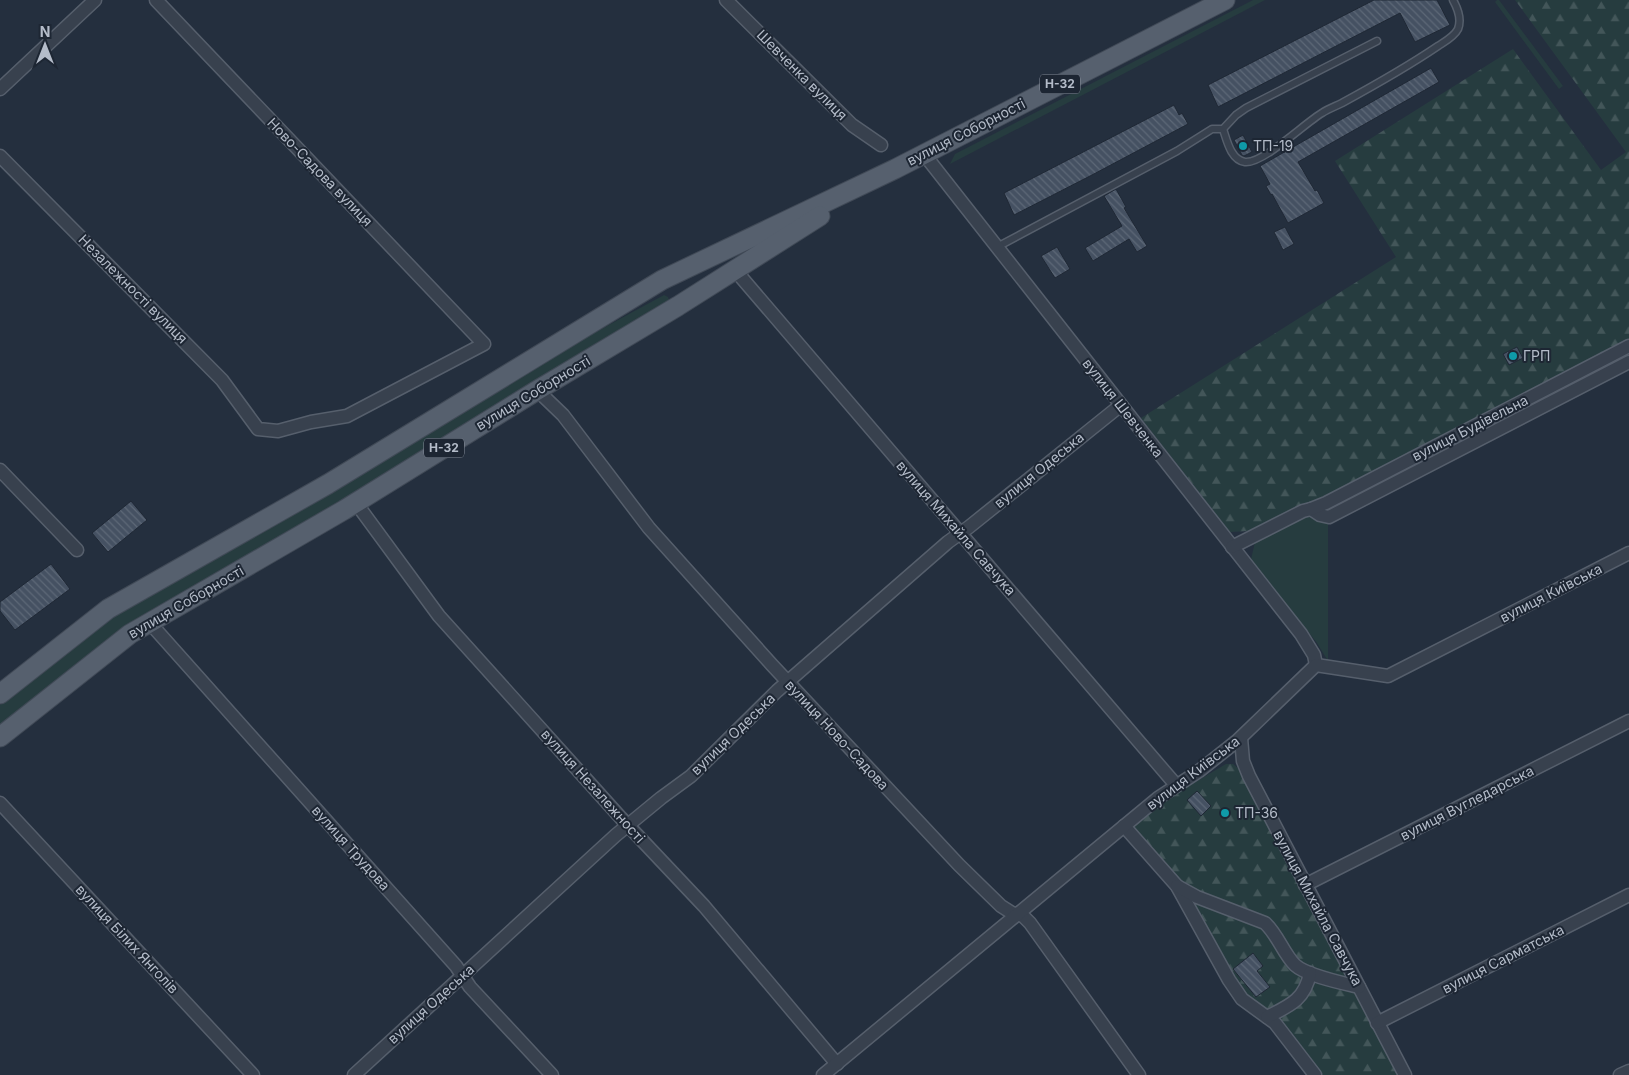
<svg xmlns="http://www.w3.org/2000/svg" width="1629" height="1075" font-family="Inter,sans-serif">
<defs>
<pattern id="forest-firs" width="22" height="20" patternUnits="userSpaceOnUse" patternTransform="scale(1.25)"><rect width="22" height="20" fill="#263c3f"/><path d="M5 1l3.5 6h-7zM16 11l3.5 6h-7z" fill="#435659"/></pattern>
<pattern id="building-back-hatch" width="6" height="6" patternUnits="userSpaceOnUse" patternTransform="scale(1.25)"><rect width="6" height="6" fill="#455162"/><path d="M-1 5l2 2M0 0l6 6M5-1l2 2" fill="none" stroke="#5d6877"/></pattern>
</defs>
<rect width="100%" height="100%" fill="#242f3e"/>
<!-- grass -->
<g fill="#263c3f">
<path d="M 1253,0 L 1265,0 L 950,164 L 955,154 Z"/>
<path d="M 1497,0 L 1499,0 L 1563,86 L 1559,89 L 1495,2 Z"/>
<path d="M 664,295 L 668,297 L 669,300 L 0,726 L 0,705 L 115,613 L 524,371 Z"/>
<path d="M 1307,515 L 1328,523 L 1328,661 L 1317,643 L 1251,559 L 1255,542 Z"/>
</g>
<!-- forest -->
<g fill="url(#forest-firs)">
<path d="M 1515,0 L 1629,0 L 1629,339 L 1316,501 L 1302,504 L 1249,531 L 1230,532 L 1141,418 L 1396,257 L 1335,161 L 1513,49 L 1601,170 L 1626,152 Z"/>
<path d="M 1226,764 L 1233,764 L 1239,769 L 1398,1075 L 1319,1075 L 1244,997 L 1137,836 L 1134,826 L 1162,802 Z"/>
</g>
<!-- building -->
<g fill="url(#building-back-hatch)" stroke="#1f2835">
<path d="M 1374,0 L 1437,0 L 1450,25 L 1415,42 L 1400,13 L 1218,107 L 1208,85 Z"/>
<path d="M 1431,68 L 1439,82 L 1298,162 L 1315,191 L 1317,190 L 1324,203 L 1288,223 L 1272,194 L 1271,195 L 1266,186 L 1270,184 L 1260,166 Z"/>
<path d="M 1174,105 L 1179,115 L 1182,113 L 1188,124 L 1092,175 L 1014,215 L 1004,193 Z"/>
<path d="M 1243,135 L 1252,152 L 1244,156 L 1242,155 L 1234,140 Z"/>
<path d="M 1116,189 L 1126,207 L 1124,208 L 1147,246 L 1137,252 L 1129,239 L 1093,261 L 1085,248 L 1122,226 L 1104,196 Z"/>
<path d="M 1285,227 L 1294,244 L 1283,250 L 1274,232 Z"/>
<path d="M 1057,247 L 1070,269 L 1055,278 L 1041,256 Z"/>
<path d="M 1517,347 L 1523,358 L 1509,365 L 1503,354 Z"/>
<path d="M 131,501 L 147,520 L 108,552 L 92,533 Z"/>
<path d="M 51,564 L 70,589 L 15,630 L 0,611 L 0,602 Z"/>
<path d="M 1197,791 L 1211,806 L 1201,816 L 1187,800 Z"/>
<path d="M 1253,953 L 1263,966 L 1257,971 L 1270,987 L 1256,997 L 1233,969 Z"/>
</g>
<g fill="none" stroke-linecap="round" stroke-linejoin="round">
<!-- service casing -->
<g stroke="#565f6c" stroke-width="9">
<g id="service">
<path d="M 1223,129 C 1227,141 1231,160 1245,162 C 1263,164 1306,122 1322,113 C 1328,109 1336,106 1342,103 C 1375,85 1407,67 1438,46 C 1444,42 1454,37 1458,29 C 1462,19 1458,9 1453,0"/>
<path d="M 997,247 L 1177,151 L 1212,129 L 1223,129 L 1236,115 L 1246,108 L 1377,41"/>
</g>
</g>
<!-- minor casing -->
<g stroke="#565f6c" stroke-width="15">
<g id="minor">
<path d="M 726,0 L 852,125 L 881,145"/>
<path d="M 0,89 L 95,0"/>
<path d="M 924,154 L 1301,634 L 1314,655 L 1316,665"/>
<path d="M 0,156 L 222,380 L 258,429 L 278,431 L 311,422 L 347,416 L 484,344 L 156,0"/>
<path d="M 735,270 L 1176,785"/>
<path d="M 537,390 L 563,415 L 649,528 L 772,665 L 959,865 L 1001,906 L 1012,913 L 1023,916 L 1030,923 L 1139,1075"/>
<path d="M 0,470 L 77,550"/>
<path d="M 356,503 L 439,616 L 621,818 L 704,906 L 837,1064"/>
<path d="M 1311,509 L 1320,515 L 1329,517 L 1629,362"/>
<path d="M 1232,547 L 1303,511 L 1311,509 L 1326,503 L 1629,346"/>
<path d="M 149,622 L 456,966 L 470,987 L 552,1075"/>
<path d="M 1241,738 L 1243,761 L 1249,776 L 1405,1075"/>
<path d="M 0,803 L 253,1075"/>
<path d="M 1124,826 L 1177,886 L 1229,980 L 1242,999 L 1275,1023 L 1315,1075"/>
<path d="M 1305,885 L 1629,721"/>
<path d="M 1177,886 L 1197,897 L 1265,923 C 1278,935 1283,953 1295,965 C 1307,976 1343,983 1359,987"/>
<path d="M 1267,1017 C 1289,1006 1305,1000 1310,973"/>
<path d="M 1377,1023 L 1629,895"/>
<path d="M 354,1075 L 616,835 L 661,798 L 691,776 L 777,691 L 948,542 L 969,527 L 1121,405"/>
<path d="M 823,1075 L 1158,798 L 1199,771 L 1237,741 L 1316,665 L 1388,676 L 1629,553"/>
<path d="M 1620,1075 L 1629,1071"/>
</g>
</g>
<!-- primary casing -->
<g stroke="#414a57" stroke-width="21">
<g id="primary">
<path d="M 0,694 L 108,609 L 328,484 L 662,280 L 895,169 L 1225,0"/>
<path d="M 0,737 L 130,634 L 344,510 L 536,391 L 678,306 L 820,216"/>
</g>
</g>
<!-- service -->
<use href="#service" stroke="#38414e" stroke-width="6"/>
<!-- minor -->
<use href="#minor" stroke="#38414e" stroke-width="12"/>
<!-- primary -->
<use href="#primary" stroke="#56606e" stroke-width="19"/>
</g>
<!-- markers -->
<g fill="#0f9aa8" stroke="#1d2633" stroke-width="2">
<circle cx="1243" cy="146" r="5"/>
<circle cx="1513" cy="356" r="5"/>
<circle cx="1225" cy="813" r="5"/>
</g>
<g text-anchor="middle" stroke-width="4" stroke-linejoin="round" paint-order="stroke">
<!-- shield labels -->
<g fill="#1d2633" stroke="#878f9c" stroke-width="1">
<rect x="1040" y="74.5" width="40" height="19" rx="4"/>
<rect x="424" y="438.5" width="40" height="19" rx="4"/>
</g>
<g font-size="12" font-weight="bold" fill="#b4bcc9">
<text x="1060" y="88">Н-32</text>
<text x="444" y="452">Н-32</text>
</g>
<!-- street labels -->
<g font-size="14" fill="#b4bcc9" stroke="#1d2633">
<text transform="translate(802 75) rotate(45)" y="5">Шевченка вулиця</text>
<text transform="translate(966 132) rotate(-27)" y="5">вулиця Соборності</text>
<text transform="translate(320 172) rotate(46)" y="5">Ново-Садова вулиця</text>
<text transform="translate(133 289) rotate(45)" y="5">Незалежності вулиця</text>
<text transform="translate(533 393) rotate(-31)" y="5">вулиця Соборності</text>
<text transform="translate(1123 408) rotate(52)" y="5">вулиця Шевченка</text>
<text transform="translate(1470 428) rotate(-27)" y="5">вулиця Будівельна</text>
<text transform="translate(1039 470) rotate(-39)" y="5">вулиця Одеська</text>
<text transform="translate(956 528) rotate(49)" y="5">вулиця Михайла Савчука</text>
<text transform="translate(1551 593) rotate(-27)" y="5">вулиця Київська</text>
<text transform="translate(186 602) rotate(-30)" y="5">вулиця Соборності</text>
<text transform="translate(733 734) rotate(-44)" y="5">вулиця Одеська</text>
<text transform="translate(837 735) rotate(47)" y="5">вулиця Ново-Садова</text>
<text transform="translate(1193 773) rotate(-37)" y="5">вулиця Київська</text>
<text transform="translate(593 786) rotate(48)" y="5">вулиця Незалежності</text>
<text transform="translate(1467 803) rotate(-27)" y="5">вулиця Вугледарська</text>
<text transform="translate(351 848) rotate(48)" y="5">вулиця Трудова</text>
<text transform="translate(1318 908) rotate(62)" y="5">вулиця Михайла Савчука</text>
<text transform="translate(127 939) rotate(47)" y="5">вулиця Білих Янголів</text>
<text transform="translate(1503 959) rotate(-27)" y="5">вулиця Сарматська</text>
<text transform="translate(431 1004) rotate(-42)" y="5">вулиця Одеська</text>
</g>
<!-- poi labels -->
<g font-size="14" fill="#b4bcc9" stroke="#1d2633" text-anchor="start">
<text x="1253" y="151">ТП-19</text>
<text x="1523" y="361">ГРП</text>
<text x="1235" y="818">ТП-36</text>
</g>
</g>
<!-- north arrow -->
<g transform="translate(45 45)" stroke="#1d2633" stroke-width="4" paint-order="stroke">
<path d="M0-4L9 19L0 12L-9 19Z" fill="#b4bcc9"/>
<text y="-8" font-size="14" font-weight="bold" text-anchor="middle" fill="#b4bcc9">N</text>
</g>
</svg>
